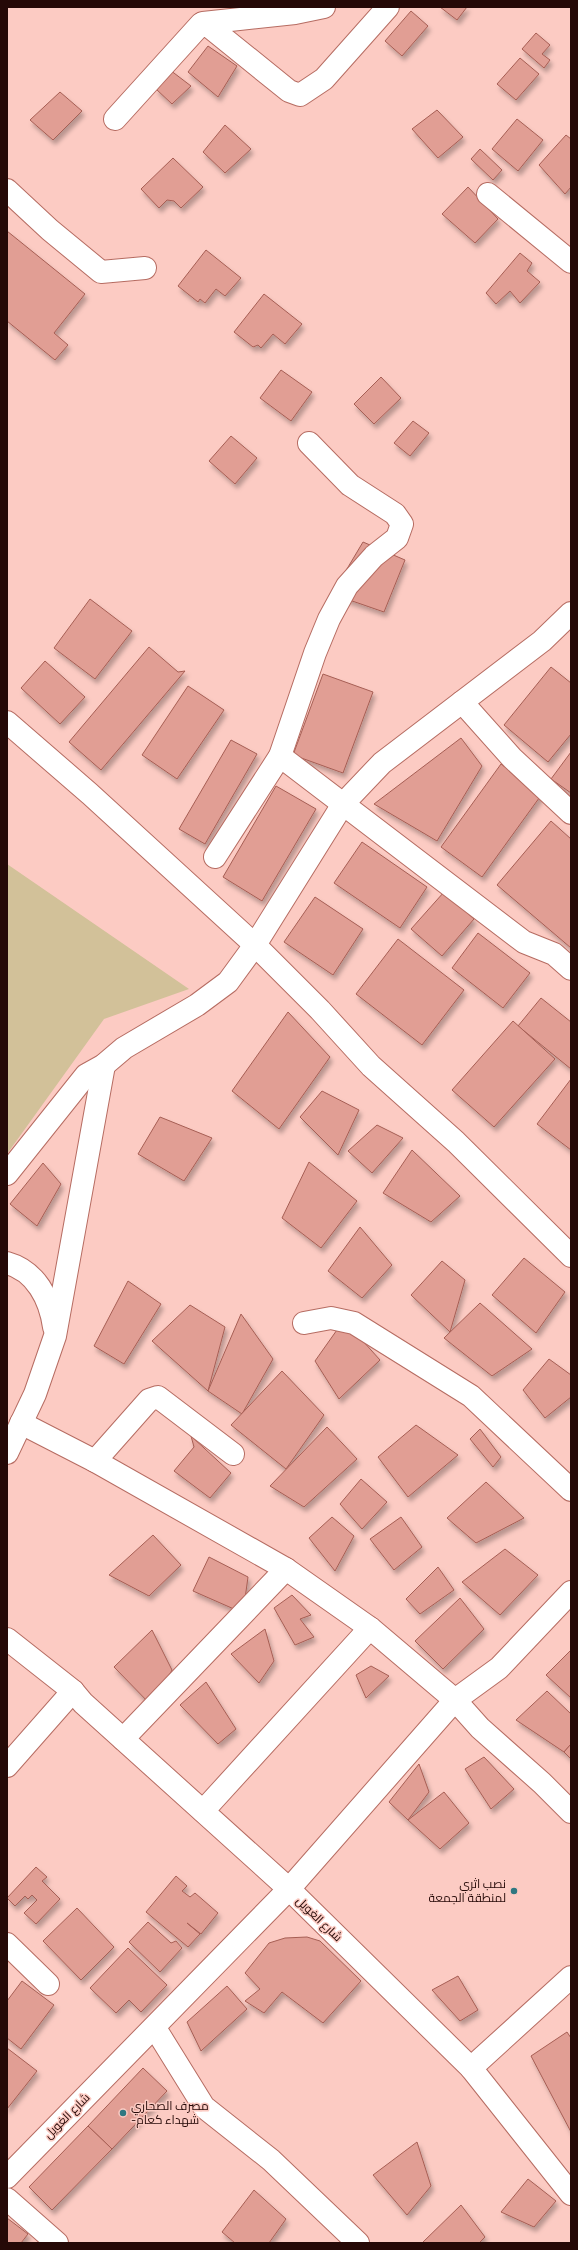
<svg xmlns="http://www.w3.org/2000/svg" width="578" height="2250" font-family="Georgia,Cairo,serif">
<defs>
<filter id="shadow"><feDropShadow dx="2.5" dy="4.5" stdDeviation="2" flood-color="#0004"/></filter>
</defs>
<rect width="100%" height="100%" fill="#fccbc3"/>
<!-- green -->
<path fill="#d2c199" d="M 7,864 L 189,989 L 104,1019 L 7,1154 Z"/>
<!-- building -->
<g fill="#e19e94" stroke="#a65e54" filter="url(#shadow)">
<path d="M 440,7 L 467,7 L 457,20 Z"/>
<path d="M 411,11 L 428,26 L 402,56 L 385,41 Z"/>
<path d="M 536,33 L 550,45 L 542,54 L 550,60 L 544,68 L 522,49 Z"/>
<path d="M 208,46 L 237,66 L 218,97 L 188,72 Z"/>
<path d="M 520,58 L 539,74 L 516,100 L 497,84 Z"/>
<path d="M 170,70 L 191,86 L 172,104 L 156,89 Z"/>
<path d="M 60,92 L 82,111 L 53,140 L 30,120 Z"/>
<path d="M 437,110 L 463,137 L 438,158 L 412,129 Z"/>
<path d="M 517,119 L 543,140 L 518,171 L 492,149 Z"/>
<path d="M 225,125 L 251,149 L 225,173 L 203,152 Z"/>
<path d="M 566,135 L 571,139 L 571,187 L 565,194 L 539,165 Z"/>
<path d="M 480,149 L 502,170 L 493,180 L 471,159 Z"/>
<path d="M 173,158 L 203,187 L 181,208 L 174,201 L 167,200 L 159,208 L 141,189 Z"/>
<path d="M 468,187 L 498,219 L 475,243 L 442,214 Z"/>
<path d="M 7,231 L 85,294 L 54,333 L 68,345 L 55,360 L 7,321 Z"/>
<path d="M 206,250 L 241,278 L 225,296 L 216,289 L 205,303 L 200,299 L 198,302 L 178,286 Z"/>
<path d="M 520,253 L 532,263 L 527,271 L 540,282 L 520,303 L 510,291 L 496,304 L 486,293 Z"/>
<path d="M 264,294 L 302,324 L 285,344 L 273,334 L 261,348 L 258,345 L 253,347 L 234,332 Z"/>
<path d="M 281,370 L 312,392 L 291,421 L 260,398 Z"/>
<path d="M 381,377 L 401,398 L 374,424 L 354,404 Z"/>
<path d="M 413,421 L 429,433 L 410,456 L 394,443 Z"/>
<path d="M 231,436 L 257,458 L 235,484 L 209,461 Z"/>
<path d="M 363,542 L 405,560 L 384,612 L 332,594 Z"/>
<path d="M 90,599 L 132,631 L 95,679 L 54,648 Z"/>
<path d="M 149,647 L 178,672 L 185,671 L 101,770 L 69,742 Z"/>
<path d="M 45,661 L 85,697 L 60,724 L 21,688 Z"/>
<path d="M 551,667 L 571,683 L 571,734 L 548,762 L 504,725 Z"/>
<path d="M 323,674 L 373,692 L 343,773 L 293,755 Z"/>
<path d="M 188,686 L 224,710 L 177,779 L 142,755 Z"/>
<path d="M 461,738 L 482,766 L 437,841 L 374,804 Z"/>
<path d="M 231,740 L 257,754 L 205,844 L 179,829 Z"/>
<path d="M 571,752 L 571,793 L 551,779 Z"/>
<path d="M 501,764 L 542,794 L 482,877 L 441,847 Z"/>
<path d="M 276,786 L 316,809 L 262,901 L 223,877 Z"/>
<path d="M 551,821 L 571,839 L 571,948 L 497,885 Z"/>
<path d="M 362,842 L 427,887 L 400,928 L 334,883 Z"/>
<path d="M 444,892 L 474,919 L 442,956 L 411,929 Z"/>
<path d="M 315,897 L 363,929 L 333,975 L 284,942 Z"/>
<path d="M 478,933 L 530,973 L 503,1008 L 452,968 Z"/>
<path d="M 398,939 L 464,990 L 422,1045 L 356,994 Z"/>
<path d="M 541,998 L 571,1022 L 571,1069 L 518,1026 Z"/>
<path d="M 288,1012 L 330,1057 L 279,1129 L 232,1091 Z"/>
<path d="M 513,1021 L 555,1059 L 494,1127 L 452,1090 Z"/>
<path d="M 571,1079 L 571,1150 L 537,1124 Z"/>
<path d="M 322,1091 L 359,1110 L 338,1155 L 300,1117 Z"/>
<path d="M 160,1117 L 212,1138 L 184,1181 L 138,1154 Z"/>
<path d="M 377,1125 L 403,1138 L 372,1173 L 348,1151 Z"/>
<path d="M 412,1150 L 460,1196 L 431,1222 L 383,1193 Z"/>
<path d="M 309,1162 L 357,1201 L 321,1248 L 282,1218 Z"/>
<path d="M 43,1163 L 61,1184 L 37,1226 L 10,1204 Z"/>
<path d="M 360,1227 L 392,1265 L 362,1298 L 328,1271 Z"/>
<path d="M 524,1258 L 565,1292 L 536,1333 L 492,1295 Z"/>
<path d="M 442,1261 L 465,1280 L 450,1332 L 411,1295 Z"/>
<path d="M 128,1281 L 161,1304 L 124,1364 L 94,1346 Z"/>
<path d="M 480,1303 L 532,1349 L 492,1376 L 444,1338 Z"/>
<path d="M 190,1305 L 225,1327 L 208,1391 L 152,1341 Z"/>
<path d="M 241,1314 L 273,1359 L 242,1414 L 208,1391 Z"/>
<path d="M 344,1320 L 380,1360 L 339,1399 L 315,1361 Z"/>
<path d="M 549,1359 L 571,1375 L 571,1397 L 545,1418 L 523,1390 Z"/>
<path d="M 282,1371 L 324,1415 L 286,1469 L 231,1425 Z"/>
<path d="M 416,1425 L 458,1455 L 408,1497 L 378,1457 Z"/>
<path d="M 327,1427 L 357,1459 L 304,1507 L 270,1486 Z"/>
<path d="M 480,1429 L 501,1457 L 493,1467 L 470,1439 Z"/>
<path d="M 191,1436 L 231,1473 L 210,1498 L 174,1471 L 194,1447 Z"/>
<path d="M 361,1479 L 387,1502 L 362,1529 L 340,1504 Z"/>
<path d="M 486,1482 L 524,1518 L 476,1543 L 447,1518 Z"/>
<path d="M 332,1517 L 354,1536 L 335,1571 L 309,1538 Z"/>
<path d="M 401,1517 L 422,1547 L 394,1570 L 370,1539 Z"/>
<path d="M 153,1535 L 181,1565 L 149,1596 L 109,1575 Z"/>
<path d="M 505,1549 L 538,1575 L 500,1615 L 462,1582 Z"/>
<path d="M 209,1557 L 248,1577 L 243,1613 L 193,1591 Z"/>
<path d="M 438,1567 L 454,1590 L 420,1614 L 406,1599 Z"/>
<path d="M 292,1595 L 311,1615 L 300,1619 L 314,1637 L 295,1645 L 274,1608 Z"/>
<path d="M 460,1598 L 484,1629 L 443,1669 L 415,1641 Z"/>
<path d="M 265,1629 L 274,1661 L 259,1683 L 231,1654 Z"/>
<path d="M 152,1630 L 172,1670 L 153,1707 L 114,1667 Z"/>
<path d="M 571,1650 L 571,1698 L 546,1675 Z"/>
<path d="M 371,1666 L 389,1676 L 366,1698 L 356,1675 Z"/>
<path d="M 206,1682 L 236,1729 L 218,1744 L 180,1705 Z"/>
<path d="M 547,1691 L 571,1714 L 571,1744 L 564,1752 L 516,1720 Z"/>
<path d="M 571,1744 L 571,1759 L 564,1752 Z"/>
<path d="M 484,1757 L 514,1789 L 491,1809 L 465,1769 Z"/>
<path d="M 419,1764 L 429,1792 L 408,1820 L 389,1802 Z"/>
<path d="M 444,1792 L 469,1823 L 440,1849 L 408,1820 Z"/>
<path d="M 36,1867 L 47,1877 L 42,1881 L 60,1899 L 36,1924 L 24,1913 L 37,1900 L 32,1895 L 28,1899 L 25,1896 L 15,1906 L 7,1898 Z"/>
<path d="M 176,1876 L 187,1886 L 182,1891 L 190,1897 L 195,1893 L 218,1913 L 201,1934 L 187,1923 L 200,1934 L 188,1947 L 146,1912 Z"/>
<path d="M 77,1908 L 114,1947 L 81,1980 L 43,1941 Z"/>
<path d="M 148,1922 L 171,1943 L 176,1941 L 182,1948 L 160,1972 L 129,1942 Z"/>
<path d="M 307,1937 L 320,1941 L 361,1981 L 323,2023 L 282,1992 L 264,2013 L 245,2001 L 260,1989 L 245,1973 L 269,1943 L 285,1938 Z"/>
<path d="M 128,1948 L 167,1985 L 141,2012 L 129,2000 L 116,2013 L 90,1988 Z"/>
<path d="M 458,1976 L 478,2010 L 460,2021 L 432,1990 Z"/>
<path d="M 22,1981 L 54,2005 L 21,2049 L 7,2038 L 7,2001 Z"/>
<path d="M 227,1986 L 247,2009 L 201,2051 L 187,2022 Z"/>
<path d="M 567,2032 L 571,2038 L 571,2132 L 531,2056 Z"/>
<path d="M 7,2048 L 37,2071 L 7,2109 Z"/>
<path d="M 143,2068 L 167,2091 L 112,2149 L 88,2126 Z"/>
<path d="M 88,2126 L 112,2149 L 52,2210 L 29,2187 Z"/>
<path d="M 417,2142 L 431,2186 L 407,2215 L 373,2175 Z"/>
<path d="M 528,2179 L 556,2201 L 534,2227 L 501,2212 Z"/>
<path d="M 254,2190 L 286,2219 L 269,2243 L 235,2243 L 222,2232 Z"/>
<path d="M 461,2205 L 485,2237 L 479,2243 L 422,2243 Z"/>
<path d="M 7,2218 L 28,2234 L 21,2243 L 7,2243 Z"/>
</g>
<g fill="none" stroke-linecap="round" stroke-linejoin="round">
<!-- minor casing -->
<g stroke="#b66c62" stroke-width="24">
<g id="minor">
<path d="M 203,23 L 295,13 L 324,7"/>
<path d="M 115,119 L 201,24 L 206,24 L 289,91 L 300,95 L 324,79 L 388,7"/>
<path d="M 7,190 L 50,230 L 101,272 L 145,268"/>
<path d="M 488,194 L 571,262"/>
<path d="M 462,702 L 512,758 L 571,813"/>
<path d="M 7,722 L 90,794 L 255,945 L 320,1010 L 371,1066 L 456,1142 L 571,1256"/>
<path d="M 280,756 L 524,942 L 554,954 L 571,969"/>
<path d="M 215,857 L 280,756 L 315,653 L 329,619 L 347,586 L 374,556 L 397,538 L 402,524 L 395,514 L 350,485 L 309,443"/>
<path d="M 7,1174 L 86,1075 L 104,1065 L 124,1048 L 197,1005 L 228,982 L 255,945 L 343,804 L 382,763 L 542,641 L 571,613"/>
<path d="M 7,1263 C 36,1271 50,1299 54,1327"/>
<path d="M 304,1323 L 331,1318 L 354,1323 L 471,1396 L 571,1490"/>
<path d="M 21,1423 L 95,1461"/>
<path d="M 7,1453 L 35,1394 L 55,1336 L 104,1065"/>
<path d="M 286,1569 L 370,1628 L 455,1700 L 480,1728 L 542,1783 L 571,1812"/>
<path d="M 7,1639 L 73,1691 L 83,1703 L 289,1889 L 471,2068 L 571,2194"/>
<path d="M 123,1739 L 286,1569 L 95,1461 L 149,1400 L 158,1397 L 233,1454"/>
<path d="M 7,1766 L 73,1691"/>
<path d="M 203,1811 L 370,1628"/>
<path d="M 7,1944 L 48,1984"/>
<path d="M 155,2028 L 204,2107 L 271,2160 L 358,2243"/>
<path d="M 471,2068 L 571,1977"/>
<path d="M 7,2177 L 289,1889 L 455,1700 L 499,1668 L 571,1592"/>
<path d="M 7,2199 L 57,2243"/>
</g>
</g>
<!-- minor -->
<use href="#minor" stroke="#fff" stroke-width="22"/>
</g>
<!-- markers -->
<g fill="#2f7781" stroke="#fccbc3" stroke-width="1.5">
<circle cx="514" cy="1891" r="4"/>
<circle cx="123" cy="2113" r="4"/>
</g>
<g text-anchor="middle" stroke-width="3" stroke-linejoin="round" paint-order="stroke">
<!-- poi labels -->
<g font-size="12" fill="#250907" stroke="#fccbc3" text-anchor="end">
<text x="506" y="1888">نصب اثري<tspan x="506" dy="14">لمنطقة الجمعة</tspan></text>
<text x="131" y="2110" text-anchor="start">مصرف الصحاري<tspan x="131" dy="14">-شهداء كعام</tspan></text>
</g>
<!-- street labels -->
<g font-size="12" fill="#250907" stroke="#fccbc3">
<text transform="translate(319 1919) rotate(44)" y="4">شارع الغويل</text>
<text transform="translate(67 2116) rotate(-45)" y="4">شارع الغويل</text>
</g>
</g>
<!-- border -->
<rect width="578" height="2250" fill="none" stroke="#250907" stroke-width="16"/>
</svg>
